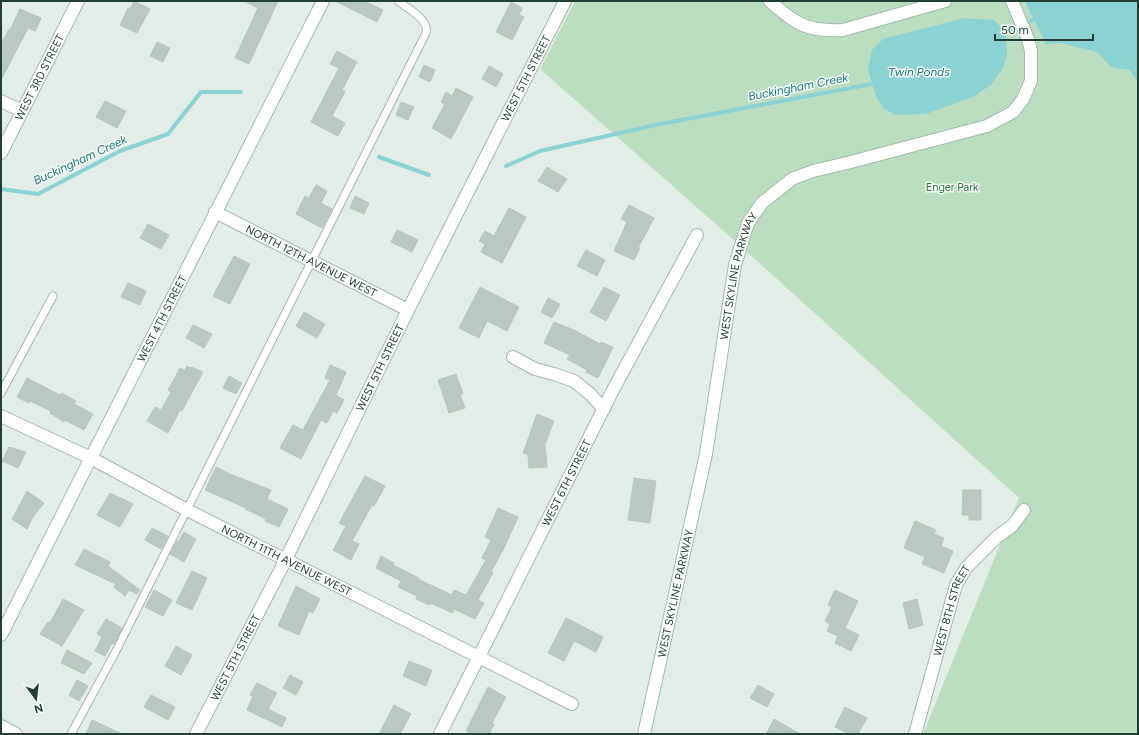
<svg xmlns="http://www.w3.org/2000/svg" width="1139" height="735" font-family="Figtree,sans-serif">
<rect width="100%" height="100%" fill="#e3ede7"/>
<!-- green -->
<path fill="#bcdec0" d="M 575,1 L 1138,1 L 1138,734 L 923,734 L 1019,498 L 735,241 L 540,69 Z"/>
<!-- water -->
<g fill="#8bd2d3">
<path d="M 1026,1 L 1138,1 L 1138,83 L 1130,70 L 1111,67 L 1097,52 L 1060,43 L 1046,44 L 1026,4 Z"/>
<path d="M 964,18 L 994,20 L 1006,32 L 1007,56 L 1003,68 L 992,84 L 975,96 L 926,114 L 896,115 L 883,108 L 875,94 L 868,69 L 872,50 L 883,39 Z"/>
</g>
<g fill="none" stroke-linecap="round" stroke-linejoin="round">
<!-- stream -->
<g stroke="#8bd2d3" stroke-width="4">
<path d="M 1002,34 L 1037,18"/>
<path d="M 379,157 L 429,175"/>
<path d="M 506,166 L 540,151 L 660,124 L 877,83"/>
<path d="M 1,189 L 38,194 L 120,151 L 168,134 L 201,92 L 241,92"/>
</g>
</g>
<!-- building -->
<g fill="#b9c8c0" stroke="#b6c7bd">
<path d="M 134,1 L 150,9 L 137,33 L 120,25 L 128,8 L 130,9 Z"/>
<path d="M 244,1 L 278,1 L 249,64 L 235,58 L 258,8 Z"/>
<path d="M 335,1 L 364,1 L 383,10 L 377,22 Z"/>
<path d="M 511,2 L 522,8 L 519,15 L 524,17 L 512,40 L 496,32 Z"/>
<path d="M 20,9 L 41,18 L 35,31 L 28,28 L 1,80 L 1,44 L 9,29 L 10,30 Z"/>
<path d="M 157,42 L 170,48 L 163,62 L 150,56 Z"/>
<path d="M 337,51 L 357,62 L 342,90 L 345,92 L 332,116 L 345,123 L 338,136 L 311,122 L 339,68 L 330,64 Z"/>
<path d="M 424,65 L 435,70 L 430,82 L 419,77 Z"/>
<path d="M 489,66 L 503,74 L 496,87 L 482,79 Z"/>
<path d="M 456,88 L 473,97 L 451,139 L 432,128 L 445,104 L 441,102 L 446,92 L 452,96 Z"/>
<path d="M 105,101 L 126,111 L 117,128 L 96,117 Z"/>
<path d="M 401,102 L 414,107 L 408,120 L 396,115 Z"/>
<path d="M 547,167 L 567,179 L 558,192 L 538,181 Z"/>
<path d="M 316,185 L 327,191 L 321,203 L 332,209 L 322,228 L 296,214 L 305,196 L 309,198 Z"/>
<path d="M 355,196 L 369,203 L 364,214 L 350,208 Z"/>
<path d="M 629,205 L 654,218 L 638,248 L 640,248 L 634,260 L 614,251 L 627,222 L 621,219 Z"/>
<path d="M 509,208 L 526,217 L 502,263 L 481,252 L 485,244 L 479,241 L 485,231 L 494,236 Z"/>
<path d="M 148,224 L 169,235 L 161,249 L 140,238 Z"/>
<path d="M 397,230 L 418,240 L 412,252 L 391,242 Z"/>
<path d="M 586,250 L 605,260 L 597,276 L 577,266 Z"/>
<path d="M 234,256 L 250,264 L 230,304 L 213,296 Z"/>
<path d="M 128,283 L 146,291 L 140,305 L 121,297 Z"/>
<path d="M 480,287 L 519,307 L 507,331 L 487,321 L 479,338 L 459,328 Z"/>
<path d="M 604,287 L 620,295 L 606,321 L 590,312 Z"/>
<path d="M 548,298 L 560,304 L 552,318 L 541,312 Z"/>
<path d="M 304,312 L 325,324 L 317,338 L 296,326 Z"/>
<path d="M 554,322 L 574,330 L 600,344 L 601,342 L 613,347 L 598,378 L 586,372 L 587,370 L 567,359 L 570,355 L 544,343 Z"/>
<path d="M 193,325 L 212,334 L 204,348 L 186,338 Z"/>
<path d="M 330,365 L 346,372 L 336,395 L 344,400 L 337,413 L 333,411 L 327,423 L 321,420 L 301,459 L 280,448 L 293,425 L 303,430 L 330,380 L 325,378 Z"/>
<path d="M 187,366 L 191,368 L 192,367 L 203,372 L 182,411 L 180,410 L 168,433 L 147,421 L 155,407 L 161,410 L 171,392 L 168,390 L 180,368 L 185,371 Z"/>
<path d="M 456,374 L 463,394 L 460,394 L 465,408 L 449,413 L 438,380 Z"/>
<path d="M 229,376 L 242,383 L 236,394 L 223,388 Z"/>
<path d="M 27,378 L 60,395 L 62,393 L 76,401 L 74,404 L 93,414 L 84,430 L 65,420 L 64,422 L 50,413 L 51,411 L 30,401 L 29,403 L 17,397 Z"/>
<path d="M 537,414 L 554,421 L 545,444 L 547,467 L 529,468 L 528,455 L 523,453 Z"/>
<path d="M 9,447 L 26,452 L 18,468 L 2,461 Z"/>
<path d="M 216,467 L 230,474 L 271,490 L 267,499 L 288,509 L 279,527 L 265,521 L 266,519 L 245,509 L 246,508 L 205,490 Z"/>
<path d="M 365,476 L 385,486 L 374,506 L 372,505 L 352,541 L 359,544 L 351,560 L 333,550 L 346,526 L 339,523 Z"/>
<path d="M 634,478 L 656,481 L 650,523 L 628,520 Z"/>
<path d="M 963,490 L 981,490 L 981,520 L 969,520 L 969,515 L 962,515 Z"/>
<path d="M 27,491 L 44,503 L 33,517 L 27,529 L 12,519 Z"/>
<path d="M 110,493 L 133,504 L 120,527 L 97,515 Z"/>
<path d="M 498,508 L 518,517 L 505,546 L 491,572 L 493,573 L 478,600 L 484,603 L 475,619 L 454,609 L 453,613 L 430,603 L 429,605 L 416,599 L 417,596 L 398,587 L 401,581 L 376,568 L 381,556 L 394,563 L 393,565 L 419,578 L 418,579 L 452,595 L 454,590 L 466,595 L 486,560 L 482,558 L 491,540 L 485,537 Z"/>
<path d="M 915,521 L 936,530 L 934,534 L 944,538 L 941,546 L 953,551 L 944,573 L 922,564 L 925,557 L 904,548 Z"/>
<path d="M 152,528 L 168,536 L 161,549 L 145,540 Z"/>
<path d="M 184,532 L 196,539 L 184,562 L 170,554 L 177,541 L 178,542 Z"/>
<path d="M 84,549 L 110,562 L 108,566 L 140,590 L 137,594 L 129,590 L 125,596 L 114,587 L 116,584 L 75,565 Z"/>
<path d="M 192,571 L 207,578 L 192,610 L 176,603 Z"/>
<path d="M 296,586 L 320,599 L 313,613 L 309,611 L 299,635 L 278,626 Z"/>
<path d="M 154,590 L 172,600 L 163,616 L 145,607 Z"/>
<path d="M 835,590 L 858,601 L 845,628 L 859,635 L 851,651 L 835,643 L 838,636 L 827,631 L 830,624 L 825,621 L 832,607 L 828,605 Z"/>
<path d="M 63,599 L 84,610 L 62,646 L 40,634 L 48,622 L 50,623 Z"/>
<path d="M 917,599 L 923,625 L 909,629 L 903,603 Z"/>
<path d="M 566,618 L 603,637 L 596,652 L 574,641 L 564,661 L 548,653 Z"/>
<path d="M 106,619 L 122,628 L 114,644 L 112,643 L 105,656 L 95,651 L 102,637 L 97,634 Z"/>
<path d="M 176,646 L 192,655 L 181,675 L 165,666 Z"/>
<path d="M 67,650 L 92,663 L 84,674 L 61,663 Z"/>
<path d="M 409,661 L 432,670 L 426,686 L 403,676 Z"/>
<path d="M 290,675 L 303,682 L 296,695 L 283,688 Z"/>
<path d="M 77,680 L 88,686 L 79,701 L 69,695 Z"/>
<path d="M 257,683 L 277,693 L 268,709 L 286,718 L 282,727 L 247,710 L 253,696 L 250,695 Z"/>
<path d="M 758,685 L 774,694 L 767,707 L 750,698 Z"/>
<path d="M 488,687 L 506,697 L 492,723 L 494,724 L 489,734 L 472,734 L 466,731 Z"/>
<path d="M 151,695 L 175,707 L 168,720 L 144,707 Z"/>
<path d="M 394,705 L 411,714 L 400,734 L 379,734 Z"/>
<path d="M 845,707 L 867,718 L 858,734 L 849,734 L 835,727 Z"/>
<path d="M 774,719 L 800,734 L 766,734 Z"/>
<path d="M 92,720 L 122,734 L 86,734 Z"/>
</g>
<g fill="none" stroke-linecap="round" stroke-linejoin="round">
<!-- lane casing -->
<g stroke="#a6b5ad" stroke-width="9">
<g id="lane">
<path d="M 1,393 L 53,296"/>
<path d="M 71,734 L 116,651 L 426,33 C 430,20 407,8 398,1"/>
</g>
</g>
<!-- street casing -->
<g stroke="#a6b5ad" stroke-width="14">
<g id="street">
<path d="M 1,101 L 22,111"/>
<path id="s1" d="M 215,212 L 408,310"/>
<path d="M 513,357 L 535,369 L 554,374 L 574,381 L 590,394 L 604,409"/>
<path id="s2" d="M 1,416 L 91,458 L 187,510 L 572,704"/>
<path id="s3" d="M 196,734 L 286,559 L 408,310 L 565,1"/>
<path id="s4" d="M 440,734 L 614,388 L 697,235"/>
<path id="s5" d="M 915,734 L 956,585 L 966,568 L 998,536 L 1012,526 L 1024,510"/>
</g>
</g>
<!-- secondary casing -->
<g stroke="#a2b9ad" stroke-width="14">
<g id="secondary">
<path d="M 770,1 C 795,24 808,32 843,30 L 945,1"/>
<path id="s6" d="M 1,153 L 78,1"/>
<path id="s7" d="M 1,635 L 323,1"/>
<path d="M 1,726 L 16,734"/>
<path id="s8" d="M 644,734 L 706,454 L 735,265 L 748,223 L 762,203 L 792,179 L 813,171 L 847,163 L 987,126 L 1013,112 L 1023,99 L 1031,81 L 1031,51 L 1028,39 L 1012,1"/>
</g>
</g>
<!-- lane -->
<use href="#lane" stroke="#fff" stroke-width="7"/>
<!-- street -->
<use href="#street" stroke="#fff" stroke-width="12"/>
<!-- secondary -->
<use href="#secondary" stroke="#fff" stroke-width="12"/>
</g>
<g text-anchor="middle" stroke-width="3" stroke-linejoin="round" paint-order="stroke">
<!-- street labels -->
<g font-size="11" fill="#233f33" stroke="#f4faf6">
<text dy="4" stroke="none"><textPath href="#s6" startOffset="85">WEST 3RD STREET</textPath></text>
<text dy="4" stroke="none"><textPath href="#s3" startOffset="734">WEST 5TH STREET</textPath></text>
<text dy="4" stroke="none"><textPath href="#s1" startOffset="108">NORTH 12TH AVENUE WEST</textPath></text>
<text dy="4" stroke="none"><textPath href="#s8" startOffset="468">WEST SKYLINE PARKWAY</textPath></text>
<text dy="4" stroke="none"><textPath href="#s7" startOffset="355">WEST 4TH STREET</textPath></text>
<text dy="4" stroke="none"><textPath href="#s3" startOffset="410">WEST 5TH STREET</textPath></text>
<text dy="4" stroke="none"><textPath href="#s4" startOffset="281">WEST 6TH STREET</textPath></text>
<text dy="4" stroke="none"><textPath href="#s2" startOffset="320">NORTH 11TH AVENUE WEST</textPath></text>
<text dy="4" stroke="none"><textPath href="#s8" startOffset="144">WEST SKYLINE PARKWAY</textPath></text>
<text dy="4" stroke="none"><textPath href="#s5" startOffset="129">WEST 8TH STREET</textPath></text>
<text dy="4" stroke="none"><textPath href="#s3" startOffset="86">WEST 5TH STREET</textPath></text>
</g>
<!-- park labels -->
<g font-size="11" fill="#2c773e" stroke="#f4faf6">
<text x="952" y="191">Enger Park</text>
</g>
<!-- water labels -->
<g font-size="12" font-style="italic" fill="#1c7b7c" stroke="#f4faf6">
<text x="919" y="76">Twin Ponds</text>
<text transform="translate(798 87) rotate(-11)" y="4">Buckingham Creek</text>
<text transform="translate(80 160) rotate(-25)" y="4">Buckingham Creek</text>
</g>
</g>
<!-- border -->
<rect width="1139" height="735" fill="none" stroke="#233f33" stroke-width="4"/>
<!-- north arrow -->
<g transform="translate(36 699) rotate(165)" stroke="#f4faf6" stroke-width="3" paint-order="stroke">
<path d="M0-3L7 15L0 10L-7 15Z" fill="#233f33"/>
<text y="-6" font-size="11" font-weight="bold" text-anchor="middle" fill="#233f33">N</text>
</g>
<!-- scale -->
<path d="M995 34v6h98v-6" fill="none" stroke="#233f33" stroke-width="2"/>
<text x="1001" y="34" font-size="12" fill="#233f33" stroke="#f4faf6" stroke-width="3" paint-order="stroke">50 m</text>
</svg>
